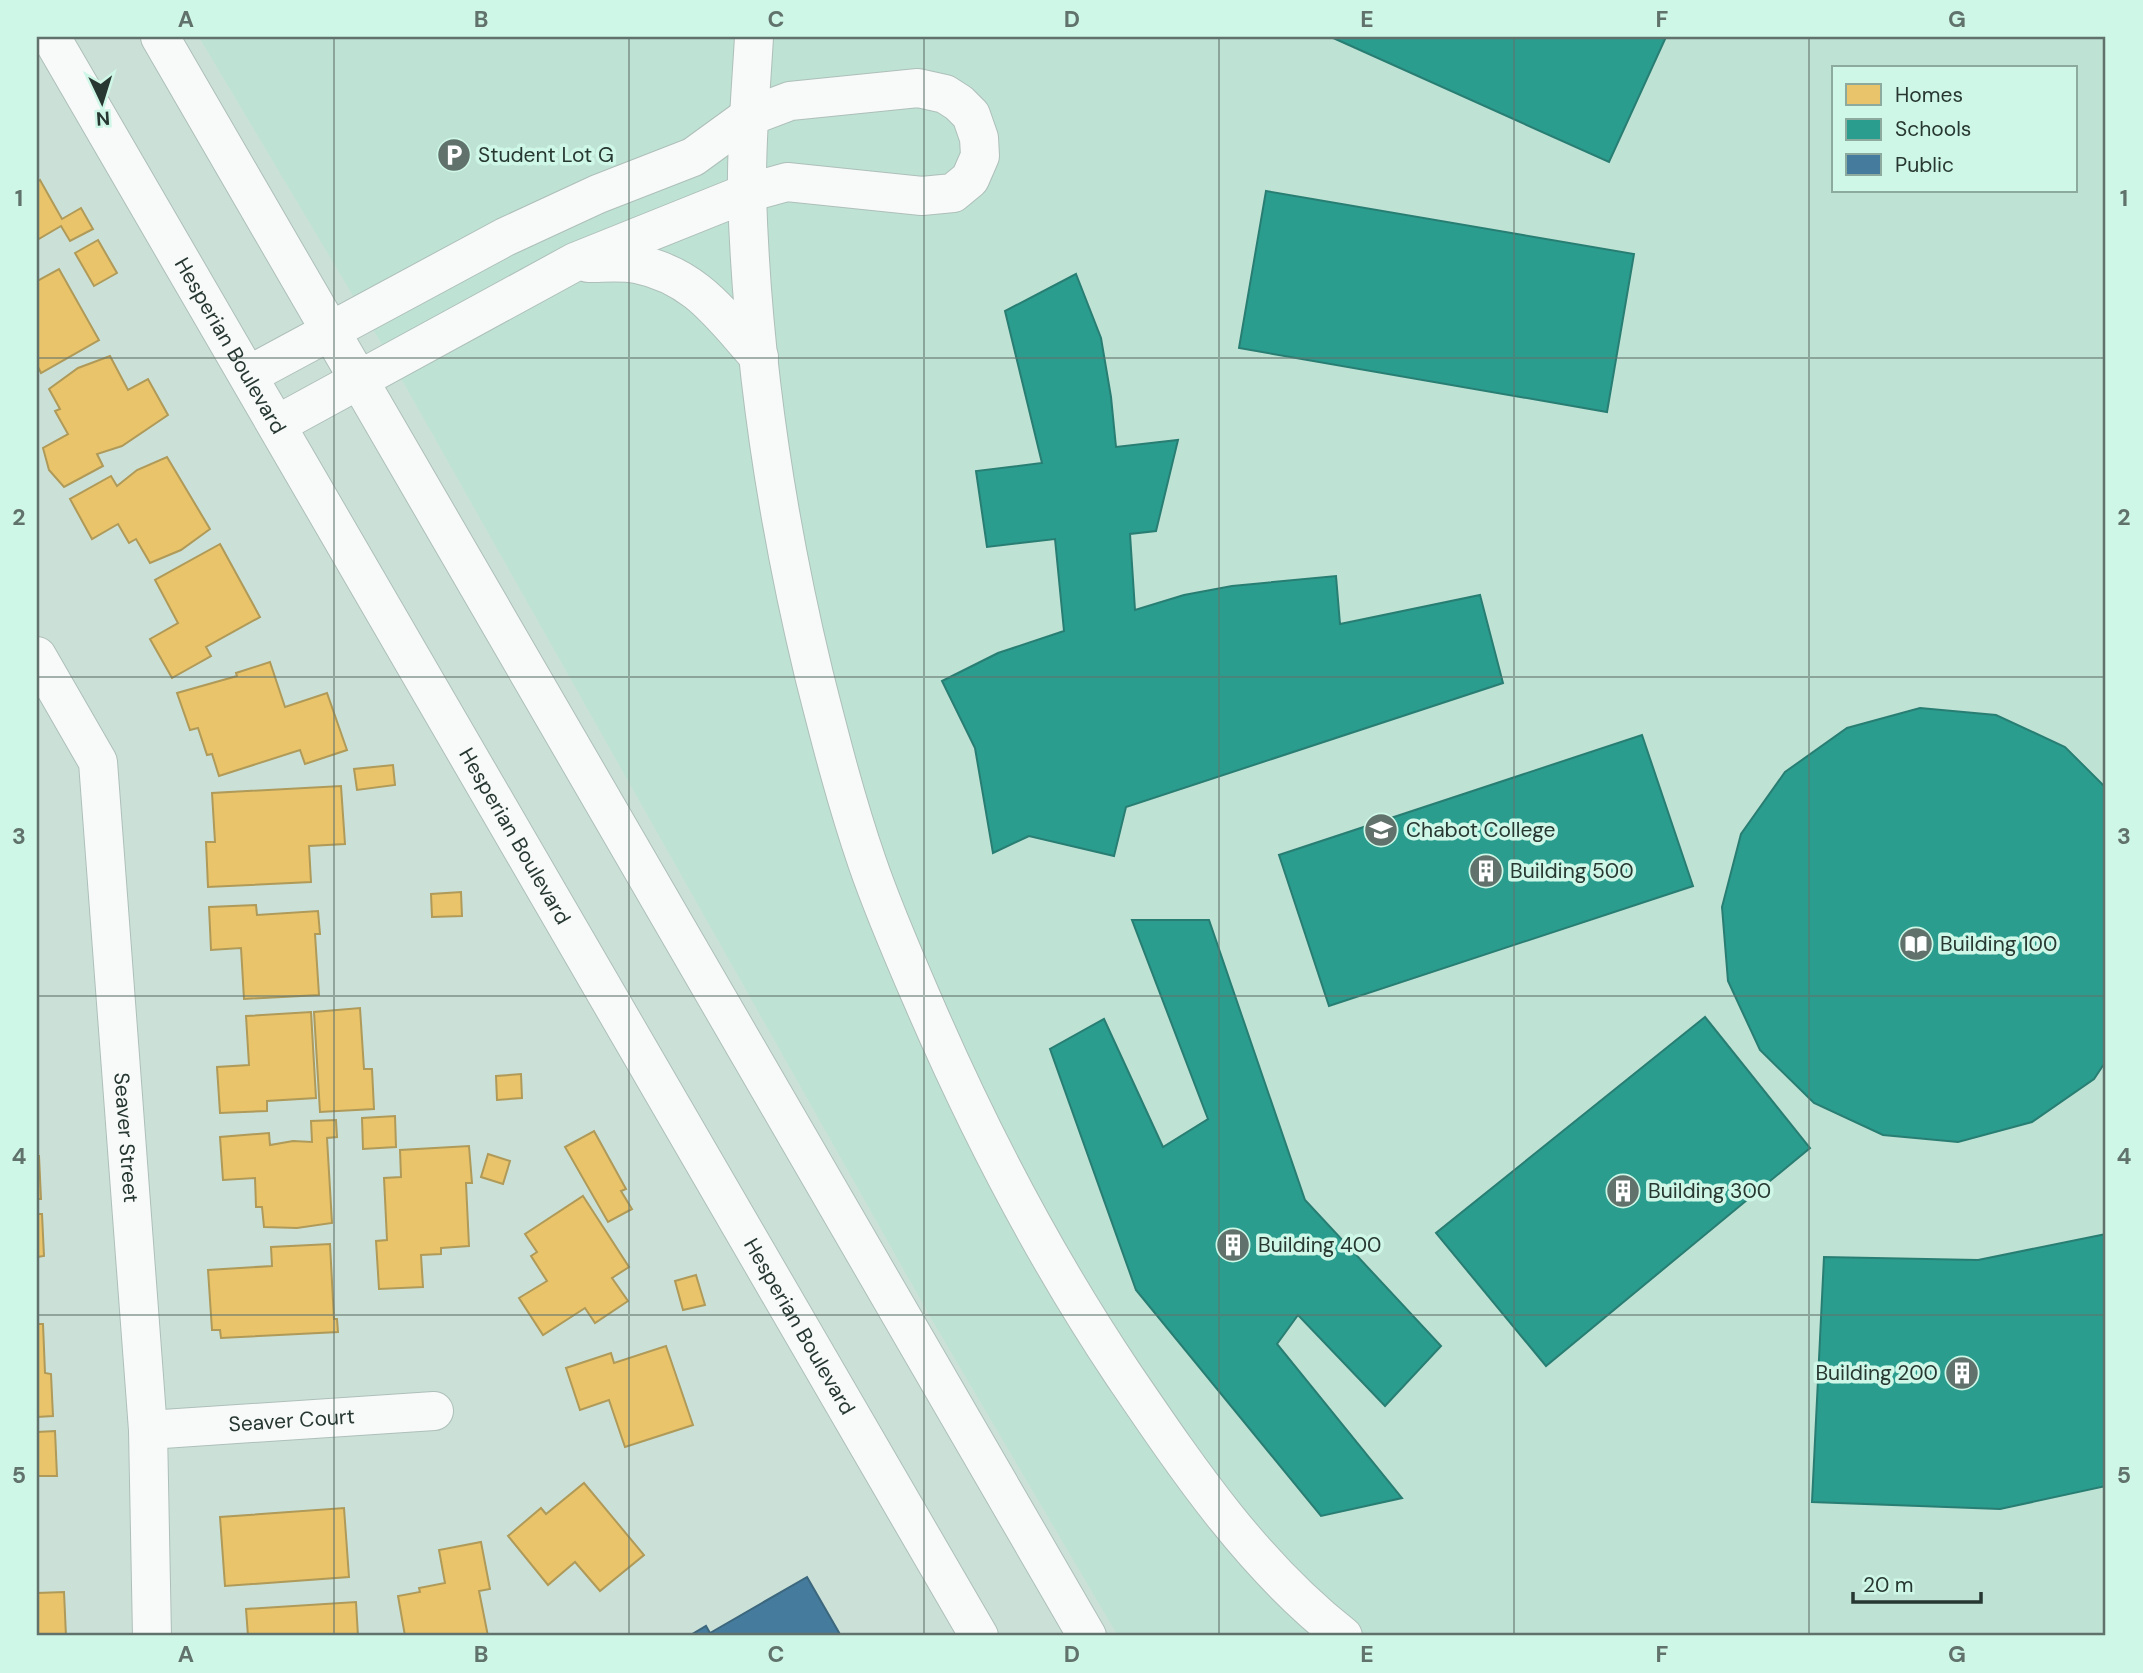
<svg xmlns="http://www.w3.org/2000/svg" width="2143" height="1673" font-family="'DM Sans',sans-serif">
<rect width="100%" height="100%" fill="#cbe1d8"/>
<!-- built -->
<path fill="#bee2d4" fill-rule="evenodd" d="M 199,37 L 2106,37 L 2106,1636 L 1118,1636 L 931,1318 L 380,341 ZM 1833,68 L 2075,68 L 2075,191 L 1833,191 Z"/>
<!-- homes -->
<g fill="#e9c46a" stroke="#af9a59" stroke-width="2">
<path d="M 40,180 L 62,219 L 81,208 L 93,229 L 70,241 L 61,226 L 37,240 L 37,182 Z"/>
<path d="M 98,240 L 117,273 L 94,286 L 75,253 Z"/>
<path d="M 59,269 L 99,340 L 41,373 L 37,365 L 37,281 Z"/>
<path d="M 110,356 L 128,390 L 148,379 L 168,415 L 122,446 L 97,454 L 103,466 L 64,487 L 49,470 L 43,448 L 68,434 L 55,411 L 60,409 L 49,389 L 78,368 Z"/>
<path d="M 167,457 L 210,529 L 181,550 L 150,563 L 136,539 L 129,543 L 118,524 L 92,539 L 70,499 L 111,476 L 117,486 L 137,470 Z"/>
<path d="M 220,544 L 260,617 L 206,647 L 211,656 L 172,678 L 150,639 L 178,623 L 155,580 Z"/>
<path d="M 270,662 L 285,707 L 327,693 L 347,750 L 305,764 L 300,750 L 219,776 L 212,754 L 207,755 L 198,728 L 190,730 L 177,693 L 237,676 L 236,673 Z"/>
<path d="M 393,765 L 395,785 L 357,790 L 354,769 Z"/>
<path d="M 341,786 L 345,844 L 309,846 L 311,882 L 208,887 L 206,842 L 215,842 L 212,793 Z"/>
<path d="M 461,892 L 462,916 L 432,917 L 431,894 Z"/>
<path d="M 256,905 L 257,915 L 318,911 L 320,934 L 315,934 L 319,995 L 244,999 L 241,948 L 211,950 L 209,907 Z"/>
<path d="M 360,1008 L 364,1069 L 372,1069 L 374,1109 L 320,1112 L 314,1012 Z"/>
<path d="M 311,1012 L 316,1098 L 267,1101 L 267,1111 L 220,1113 L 217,1067 L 249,1065 L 246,1016 Z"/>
<path d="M 521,1074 L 522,1098 L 497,1100 L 496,1076 Z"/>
<path d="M 395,1116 L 396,1147 L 363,1149 L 362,1118 Z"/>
<path d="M 336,1120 L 337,1137 L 327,1138 L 332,1223 L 297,1228 L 264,1227 L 262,1207 L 256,1207 L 255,1178 L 223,1180 L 220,1137 L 269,1133 L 270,1145 L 293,1141 L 312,1142 L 311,1121 Z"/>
<path d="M 594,1131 L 626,1189 L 621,1191 L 632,1209 L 608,1222 L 565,1147 Z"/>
<path d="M 469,1146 L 472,1183 L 466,1183 L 469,1246 L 441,1248 L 441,1254 L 421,1255 L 423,1287 L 379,1289 L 376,1241 L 387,1240 L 384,1178 L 401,1177 L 400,1150 Z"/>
<path d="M 488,1154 L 510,1161 L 503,1184 L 481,1177 Z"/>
<path d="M 37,1156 L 39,1156 L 41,1199 L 37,1199 Z"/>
<path d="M 583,1196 L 629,1267 L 612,1278 L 628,1301 L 595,1323 L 585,1308 L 543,1335 L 519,1298 L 547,1281 L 531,1256 L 537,1252 L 525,1234 Z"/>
<path d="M 37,1214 L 42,1214 L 44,1256 L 37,1257 Z"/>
<path d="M 330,1244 L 334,1319 L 337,1319 L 338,1332 L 221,1338 L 220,1330 L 212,1330 L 208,1270 L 272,1266 L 271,1247 Z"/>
<path d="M 696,1275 L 705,1305 L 683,1310 L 675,1281 Z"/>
<path d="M 37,1324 L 43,1324 L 45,1373 L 51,1374 L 53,1416 L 37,1417 Z"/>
<path d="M 666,1346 L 693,1425 L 625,1447 L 609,1400 L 580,1410 L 566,1368 L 611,1353 L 614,1363 Z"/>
<path d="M 55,1431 L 57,1476 L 37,1476 L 37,1432 Z"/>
<path d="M 584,1483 L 644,1555 L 600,1591 L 575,1562 L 548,1585 L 508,1536 L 541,1508 L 546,1514 Z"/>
<path d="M 344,1508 L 349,1577 L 225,1586 L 220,1517 Z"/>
<path d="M 481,1542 L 490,1589 L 479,1591 L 488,1636 L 405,1636 L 398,1596 L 420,1592 L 419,1588 L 445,1583 L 439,1550 Z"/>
<path d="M 64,1592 L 66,1636 L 37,1636 L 37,1593 Z"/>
<path d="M 356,1602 L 358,1636 L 362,1636 L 248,1636 L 246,1609 Z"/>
</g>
<!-- schools -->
<g fill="#2a9d8f" stroke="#297e73" stroke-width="2">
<path d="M 1331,37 L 1666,37 L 1609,162 Z"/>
<path d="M 1266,191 L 1634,254 L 1607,412 L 1239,348 Z"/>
<path d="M 1076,274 L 1101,338 L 1111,397 L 1116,447 L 1178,440 L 1156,531 L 1130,534 L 1135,610 L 1184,595 L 1232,586 L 1336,576 L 1340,624 L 1480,595 L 1503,683 L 1126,807 L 1114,856 L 1029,836 L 993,853 L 975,748 L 942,681 L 998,653 L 1064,631 L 1055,539 L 987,547 L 976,471 L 1042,463 L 1005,311 Z"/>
<path d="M 1920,708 L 1996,715 L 2065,747 L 2106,788 L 2106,1061 L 2094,1079 L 2032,1122 L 1958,1142 L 1883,1135 L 1814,1103 L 1760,1050 L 1728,981 L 1722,907 L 1741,834 L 1785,772 L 1847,728 Z"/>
<path d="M 1642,735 L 1693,886 L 1329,1006 L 1279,855 Z"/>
<path d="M 1132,920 L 1209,920 L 1305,1200 L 1441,1346 L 1385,1406 L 1298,1315 L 1277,1344 L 1402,1498 L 1321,1516 L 1136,1290 L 1050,1049 L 1104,1019 L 1163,1147 L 1208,1119 Z"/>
<path d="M 1705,1017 L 1810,1148 L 1546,1366 L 1436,1233 Z"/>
<path d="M 2106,1234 L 2106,1486 L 2000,1509 L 1812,1502 L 1824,1257 L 1978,1260 Z"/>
</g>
<!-- public -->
<path fill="#457b9d" stroke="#3c677d" stroke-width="2" d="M 807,1577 L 841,1636 L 689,1636 L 706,1626 L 710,1633 Z"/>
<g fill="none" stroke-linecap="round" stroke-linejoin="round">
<!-- minor casing -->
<g stroke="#aebfb9" stroke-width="40">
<g id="minor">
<path d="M 754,37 C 751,90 746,142 747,195 C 752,357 776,518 814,675 C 830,738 846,801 867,862 C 883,909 903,955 923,1001 C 979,1131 1044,1256 1123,1374 C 1187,1468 1252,1565 1343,1636"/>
<path d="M 588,263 C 604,263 621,261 637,264 C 696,276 721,315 759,357"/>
<path d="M 249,375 L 505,237 L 598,194 L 693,157 L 748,117 L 790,101 L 918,88 L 945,94 L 959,103 L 971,115 L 979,138 L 980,156 L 970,179 L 953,193 L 922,196 L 787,182 L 747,193 L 575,262 L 278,424"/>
<path id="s1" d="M 37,656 L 98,762 L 148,1430 L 152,1636"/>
<path id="s2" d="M 148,1430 L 434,1411"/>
</g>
</g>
<!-- major casing -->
<g stroke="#aebfb9" stroke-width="40">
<g id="major">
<path id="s3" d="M 51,37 L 979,1636"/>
<path d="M 160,37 L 1087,1636"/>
</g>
</g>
<!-- minor -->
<use href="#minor" stroke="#f7faf9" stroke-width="38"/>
<!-- major -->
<use href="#major" stroke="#f7faf9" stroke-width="38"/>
</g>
<!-- grid -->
<path fill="none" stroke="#60726b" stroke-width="2" stroke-opacity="0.55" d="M 334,37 L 334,1636M 629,37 L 629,1636M 924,37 L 924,1636M 1219,37 L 1219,1636M 1514,37 L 1514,1636M 1809,37 L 1809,1636M 37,358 L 2106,358M 37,677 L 2106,677M 37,996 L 2106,996M 37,1315 L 2106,1315"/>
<!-- icons -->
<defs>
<g id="parking-disc" transform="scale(1.75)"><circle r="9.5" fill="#60726b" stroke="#cff7e7"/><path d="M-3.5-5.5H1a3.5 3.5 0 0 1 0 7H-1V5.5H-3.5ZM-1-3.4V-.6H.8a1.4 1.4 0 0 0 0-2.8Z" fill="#fff"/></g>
<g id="university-disc" transform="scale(1.75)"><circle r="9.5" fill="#60726b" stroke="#cff7e7"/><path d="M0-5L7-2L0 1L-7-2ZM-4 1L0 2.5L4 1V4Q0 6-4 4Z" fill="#fff"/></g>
<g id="building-disc" transform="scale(1.75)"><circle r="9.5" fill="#60726b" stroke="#cff7e7"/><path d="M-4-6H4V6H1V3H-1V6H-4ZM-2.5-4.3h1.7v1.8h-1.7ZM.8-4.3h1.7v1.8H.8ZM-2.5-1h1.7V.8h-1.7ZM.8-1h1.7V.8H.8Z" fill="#fff"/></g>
<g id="library-disc" transform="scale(1.75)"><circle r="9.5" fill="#60726b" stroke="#cff7e7"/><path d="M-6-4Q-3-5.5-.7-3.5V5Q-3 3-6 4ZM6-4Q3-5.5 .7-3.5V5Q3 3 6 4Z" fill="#fff"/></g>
</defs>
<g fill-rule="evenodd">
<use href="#parking-disc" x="454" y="155"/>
<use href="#university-disc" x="1381" y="830"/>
<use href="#building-disc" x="1486" y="871"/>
<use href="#library-disc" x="1916" y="944"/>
<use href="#building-disc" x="1623" y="1191"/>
<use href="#building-disc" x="1233" y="1245"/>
<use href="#building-disc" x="1962" y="1373"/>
</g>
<g text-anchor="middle" stroke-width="7" stroke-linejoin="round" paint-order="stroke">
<!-- poi labels -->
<g font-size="21" fill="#273731" stroke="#cff7e7" text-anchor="start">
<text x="478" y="162">Student Lot G</text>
<text x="1406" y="837">Chabot College</text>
<text x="1510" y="878">Building 500</text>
<text x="1940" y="951">Building 100</text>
<text x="1648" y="1198">Building 300</text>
<text x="1258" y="1252">Building 400</text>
<text x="1938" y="1380" text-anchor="end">Building 200</text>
</g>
<!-- street labels -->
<g font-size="21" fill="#273731" stroke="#cff7e7">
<text dy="7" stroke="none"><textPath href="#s3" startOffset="357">Hesperian Boulevard</textPath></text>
<text dy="7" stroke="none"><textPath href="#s3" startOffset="924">Hesperian Boulevard</textPath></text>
<text dy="7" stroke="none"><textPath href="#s1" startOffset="499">Seaver Street</textPath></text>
<text dy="7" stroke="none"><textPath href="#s3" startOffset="1491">Hesperian Boulevard</textPath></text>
<text dy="7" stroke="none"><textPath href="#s2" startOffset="144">Seaver Court</textPath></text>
</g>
</g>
<!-- border -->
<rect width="2143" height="1673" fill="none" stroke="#cff7e7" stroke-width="77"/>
<!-- legend -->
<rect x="1832" y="66" width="245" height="126" fill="#cff7e7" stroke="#8caa9e" stroke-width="2"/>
<rect x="1846" y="84" width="35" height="21" fill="#e9c46a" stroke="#8caa9e" stroke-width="2"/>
<text x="1895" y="102" font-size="21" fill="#273731">Homes</text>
<rect x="1846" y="119" width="35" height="21" fill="#2a9d8f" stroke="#8caa9e" stroke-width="2"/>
<text x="1895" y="136" font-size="21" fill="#273731">Schools</text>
<rect x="1846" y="154" width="35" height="21" fill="#457b9d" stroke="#8caa9e" stroke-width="2"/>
<text x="1895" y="172" font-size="21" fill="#273731">Public</text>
<!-- north arrow -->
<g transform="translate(102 102) rotate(176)" stroke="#cff7e7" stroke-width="5" paint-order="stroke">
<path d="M0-5L12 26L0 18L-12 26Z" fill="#273731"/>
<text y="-10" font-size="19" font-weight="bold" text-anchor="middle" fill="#273731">N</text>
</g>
<!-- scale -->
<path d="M1853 1592v10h128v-10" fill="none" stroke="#273731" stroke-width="3.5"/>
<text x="1863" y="1592" font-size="21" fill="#273731" stroke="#cff7e7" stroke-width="5" paint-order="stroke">20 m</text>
<rect x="38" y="38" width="2066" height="1596" fill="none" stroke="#60726b" stroke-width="2.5"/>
<g font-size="23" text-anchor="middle" font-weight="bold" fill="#60726b">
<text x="186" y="27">A</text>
<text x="481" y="27">B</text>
<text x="776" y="27">C</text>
<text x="1072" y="27">D</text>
<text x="1367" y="27">E</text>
<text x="1662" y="27">F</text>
<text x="1957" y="27">G</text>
<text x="19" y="206">1</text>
<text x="2124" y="206">1</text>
<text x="19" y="525">2</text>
<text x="2124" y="525">2</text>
<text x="19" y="844">3</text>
<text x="2124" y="844">3</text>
<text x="19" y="1164">4</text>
<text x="2124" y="1164">4</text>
<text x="19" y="1483">5</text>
<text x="2124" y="1483">5</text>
<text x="186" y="1662">A</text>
<text x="481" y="1662">B</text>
<text x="776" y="1662">C</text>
<text x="1072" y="1662">D</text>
<text x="1367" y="1662">E</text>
<text x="1662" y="1662">F</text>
<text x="1957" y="1662">G</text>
</g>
</svg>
